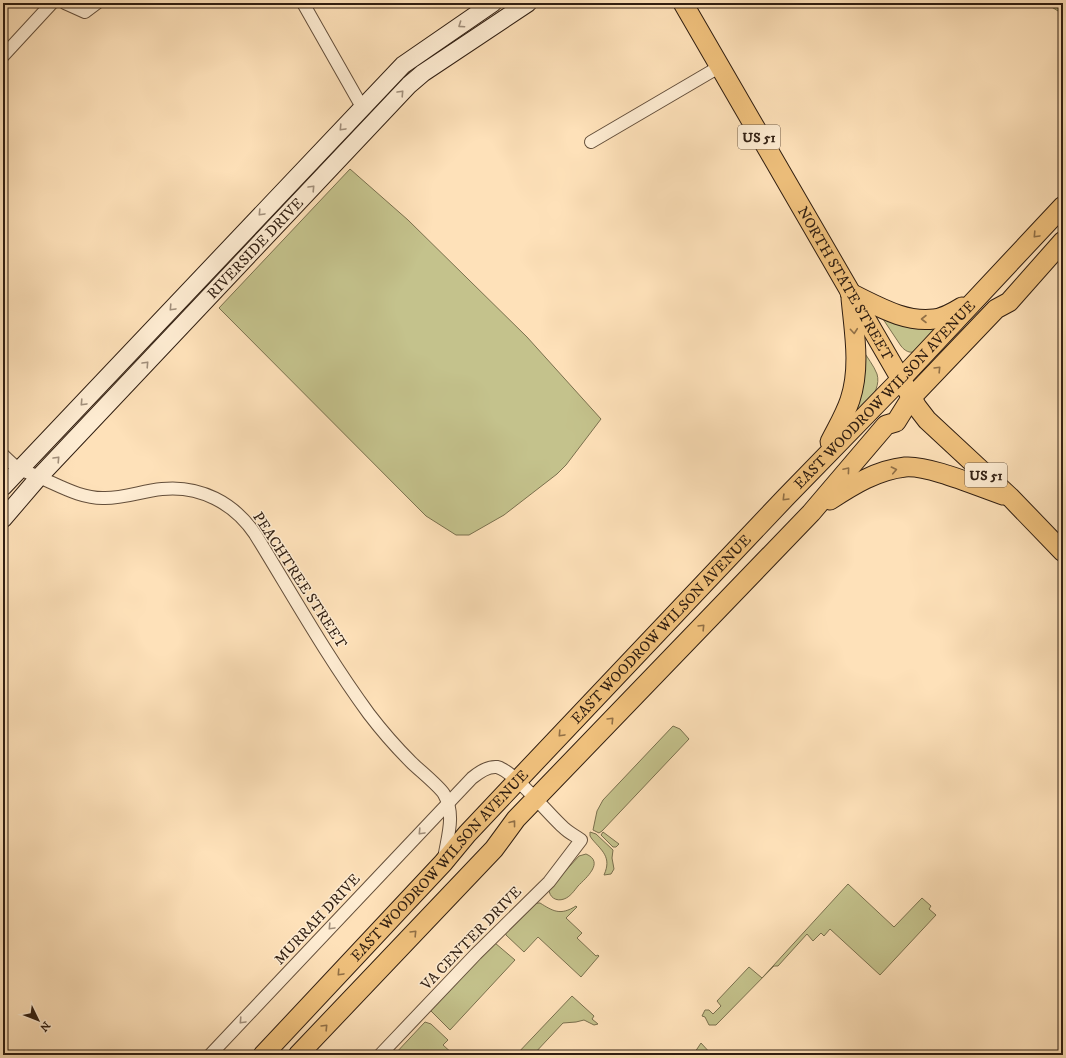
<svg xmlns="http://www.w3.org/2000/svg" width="1066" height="1058" font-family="'IM FELL DW Pica',serif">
<rect width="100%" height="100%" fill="#fee1b9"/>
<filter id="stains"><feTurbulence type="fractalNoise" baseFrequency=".005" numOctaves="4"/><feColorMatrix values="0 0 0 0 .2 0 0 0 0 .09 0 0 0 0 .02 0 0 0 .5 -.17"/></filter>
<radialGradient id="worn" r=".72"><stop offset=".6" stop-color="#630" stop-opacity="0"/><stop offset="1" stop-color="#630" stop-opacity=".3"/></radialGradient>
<!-- green -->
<g fill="#c4c28c" stroke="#7a704e">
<path d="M 1045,3 L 1063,3 L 1063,14 Z"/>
<path d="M 350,169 L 408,220 L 527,337 L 601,419 L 566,465 L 557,474 L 504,515 L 469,535 L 456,535 L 426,516 L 219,308 Z"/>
<path d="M 879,313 L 943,326 L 915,352 C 909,353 905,351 901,346 Z"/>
<path d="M 862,349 C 867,357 874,366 877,374 C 883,394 856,415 844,428 Z"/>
<path d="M 673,726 L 680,729 L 689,739 L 602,831 L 599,833 L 593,830 L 597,811 L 603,800 Z"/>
<path d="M 590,832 L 596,834 L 613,850 L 612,858 L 614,869 L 611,874 L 604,875 C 612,857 602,851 592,839 L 590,836 Z"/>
<path d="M 603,832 L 619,844 L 616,847 L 613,847 L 601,835 Z"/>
<path d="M 586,854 C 605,862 586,878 578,886 C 574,891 570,897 564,899 C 556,902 549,897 549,889 L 579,856 Z"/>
<path d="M 848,884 L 894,927 L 922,898 L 931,906 L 929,909 L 936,915 L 880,975 L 830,929 L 824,936 L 821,933 L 813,941 L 807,934 L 778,966 L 774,966 L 716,1025 L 709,1025 L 705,1017 L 702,1016 L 705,1010 L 709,1010 L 713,1014 L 721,1006 L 717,1001 L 749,967 L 762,978 Z"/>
<path d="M 538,903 L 540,903 C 553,911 560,916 576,906 L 577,907 L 566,918 L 582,933 L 577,938 L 596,956 L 598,955 L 599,956 L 581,977 L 538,937 L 524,952 L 506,935 L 505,931 L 535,904 Z"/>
<path d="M 495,943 L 515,960 L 450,1030 L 430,1010 Z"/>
<path d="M 572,996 L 594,1016 L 592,1019 L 598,1024 L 594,1025 L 584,1020 L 576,1022 L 563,1023 L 533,1055 L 516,1055 Z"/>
<path d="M 425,1022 L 431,1024 L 448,1040 L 443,1045 L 454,1055 L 394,1055 Z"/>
<path d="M 701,1043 L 712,1055 L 693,1055 Z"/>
</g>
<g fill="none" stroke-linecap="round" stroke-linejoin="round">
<!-- street casing -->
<g stroke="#644f3b" stroke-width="14">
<g id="street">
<path d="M 65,3 L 85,12 L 97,3"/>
<path d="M 303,3 L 362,107"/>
<path d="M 3,56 L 52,3"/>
<path d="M 591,142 L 719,67"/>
<path d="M 3,455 C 8,460 13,465 19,469 C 25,472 33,474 39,477 C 60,486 82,499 105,498 C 125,498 142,491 162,489 C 200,485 234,503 255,534 C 292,594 327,657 369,714 C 382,731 396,747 411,762 C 419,770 439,786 444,794 C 456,815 447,838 444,859"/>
<path d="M 210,1055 L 472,778 C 478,773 487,766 497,767 C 513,770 549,815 564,828 C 569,833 576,836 581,840 L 549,882 L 476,954 L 380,1055"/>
</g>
</g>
<!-- secondary casing -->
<g stroke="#301e11" stroke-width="19">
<g id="secondary">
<path d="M 3,487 L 403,65 L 493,3"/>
<path id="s1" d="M 3,519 L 39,477 L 409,85 L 423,73 L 528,3"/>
</g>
</g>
<!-- primary casing -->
<g stroke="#301e11" stroke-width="21">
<g id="primary">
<path id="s2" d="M 683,3 L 917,407 L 927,420 L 1011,498 L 1063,552"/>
<path d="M 850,293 C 876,305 904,323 934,319 C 944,318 954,312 962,307"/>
<path d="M 830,442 C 837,428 845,415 850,400 C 861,367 854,331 851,298"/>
<path d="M 830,500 C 853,485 877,470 905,467 C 929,465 979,487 1003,495"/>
<path id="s3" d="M 263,1055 L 443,863 L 467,834 L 517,781 L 786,497 L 900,380 L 1063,206"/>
<path d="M 298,1055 L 494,849 L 516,819 L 811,513 L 886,425 L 896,422 L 911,398 L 996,309 L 1009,302 L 1063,241"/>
</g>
</g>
<!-- street -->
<use href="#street" stroke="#feecd2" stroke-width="12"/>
<!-- secondary -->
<use href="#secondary" stroke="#feecd2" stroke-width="17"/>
<!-- primary -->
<use href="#primary" stroke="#efc07c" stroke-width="19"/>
</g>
<!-- one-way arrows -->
<defs><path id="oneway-chevron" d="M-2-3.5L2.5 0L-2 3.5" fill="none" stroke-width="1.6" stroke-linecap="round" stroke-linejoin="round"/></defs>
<g stroke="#a18f7b">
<use href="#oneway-chevron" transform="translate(461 25) rotate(146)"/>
<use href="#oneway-chevron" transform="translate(401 93) rotate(-47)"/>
<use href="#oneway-chevron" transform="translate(342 128) rotate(133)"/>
<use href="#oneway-chevron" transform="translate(312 188) rotate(-47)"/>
<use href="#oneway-chevron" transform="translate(261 213) rotate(133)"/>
<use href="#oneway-chevron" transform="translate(172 308) rotate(133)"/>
<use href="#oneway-chevron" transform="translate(146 364) rotate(-47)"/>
<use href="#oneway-chevron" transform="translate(83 403) rotate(133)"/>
<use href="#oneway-chevron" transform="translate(57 459) rotate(-47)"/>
<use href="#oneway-chevron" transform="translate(421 832) rotate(133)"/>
<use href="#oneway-chevron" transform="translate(331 927) rotate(133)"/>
<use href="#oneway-chevron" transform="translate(242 1021) rotate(133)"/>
</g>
<g stroke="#906f46">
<use href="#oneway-chevron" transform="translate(1036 235) rotate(133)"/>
<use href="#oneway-chevron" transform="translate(924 319) rotate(180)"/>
<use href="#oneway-chevron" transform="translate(854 331) rotate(85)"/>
<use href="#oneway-chevron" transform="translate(938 369) rotate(-46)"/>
<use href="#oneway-chevron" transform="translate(847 470) rotate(-50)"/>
<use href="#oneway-chevron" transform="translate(894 470) rotate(-12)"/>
<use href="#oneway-chevron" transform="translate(785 498) rotate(134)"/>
<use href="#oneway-chevron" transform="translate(702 627) rotate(-46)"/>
<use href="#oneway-chevron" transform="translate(611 720) rotate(-46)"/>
<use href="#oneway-chevron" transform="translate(561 734) rotate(133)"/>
<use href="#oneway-chevron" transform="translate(513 823) rotate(-52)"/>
<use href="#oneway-chevron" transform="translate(414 933) rotate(-46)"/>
<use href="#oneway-chevron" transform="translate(340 973) rotate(133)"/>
<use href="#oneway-chevron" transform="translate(325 1027) rotate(-46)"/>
</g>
<g text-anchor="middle" stroke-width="3" stroke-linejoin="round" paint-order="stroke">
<!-- shield labels -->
<g fill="#feecd2" stroke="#6e5c4b" stroke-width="1">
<rect x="738" y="125" width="42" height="24" rx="3"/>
<rect x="965" y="463" width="42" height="24" rx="3"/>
</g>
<g font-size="14" font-weight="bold" fill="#301e11">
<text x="759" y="142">US 51</text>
<text x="986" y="480">US 51</text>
</g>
<!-- street labels -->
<g font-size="15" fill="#301e11" stroke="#feecd2">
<text dy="5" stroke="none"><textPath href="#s1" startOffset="370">RIVERSIDE DRIVE</textPath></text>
<text dy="5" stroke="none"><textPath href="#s2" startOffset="324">NORTH STATE STREET</textPath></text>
<text dy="5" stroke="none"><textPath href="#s3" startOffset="907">EAST WOODROW WILSON AVENUE</textPath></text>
<text transform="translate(300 580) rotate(57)" y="5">PEACHTREE STREET</text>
<text dy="5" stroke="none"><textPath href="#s3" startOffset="583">EAST WOODROW WILSON AVENUE</textPath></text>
<text dy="5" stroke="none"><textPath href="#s3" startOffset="259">EAST WOODROW WILSON AVENUE</textPath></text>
<text transform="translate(317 919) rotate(-47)" y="5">MURRAH DRIVE</text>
<text transform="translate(471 938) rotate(-46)" y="5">VA CENTER DRIVE</text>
</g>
</g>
<!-- margin -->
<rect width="1066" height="1058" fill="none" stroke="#fee1b9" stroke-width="16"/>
<rect x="4" y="4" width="1058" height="1050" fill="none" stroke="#301e11" stroke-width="2"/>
<rect x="8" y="8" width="1050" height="1042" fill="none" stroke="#301e11"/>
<!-- north arrow -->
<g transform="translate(38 1020) rotate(133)" stroke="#feecd2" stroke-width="3" paint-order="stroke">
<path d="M0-3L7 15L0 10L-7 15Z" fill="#301e11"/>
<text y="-6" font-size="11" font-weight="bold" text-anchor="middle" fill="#301e11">N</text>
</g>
<rect width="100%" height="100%" filter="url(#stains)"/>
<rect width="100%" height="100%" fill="url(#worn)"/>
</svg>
